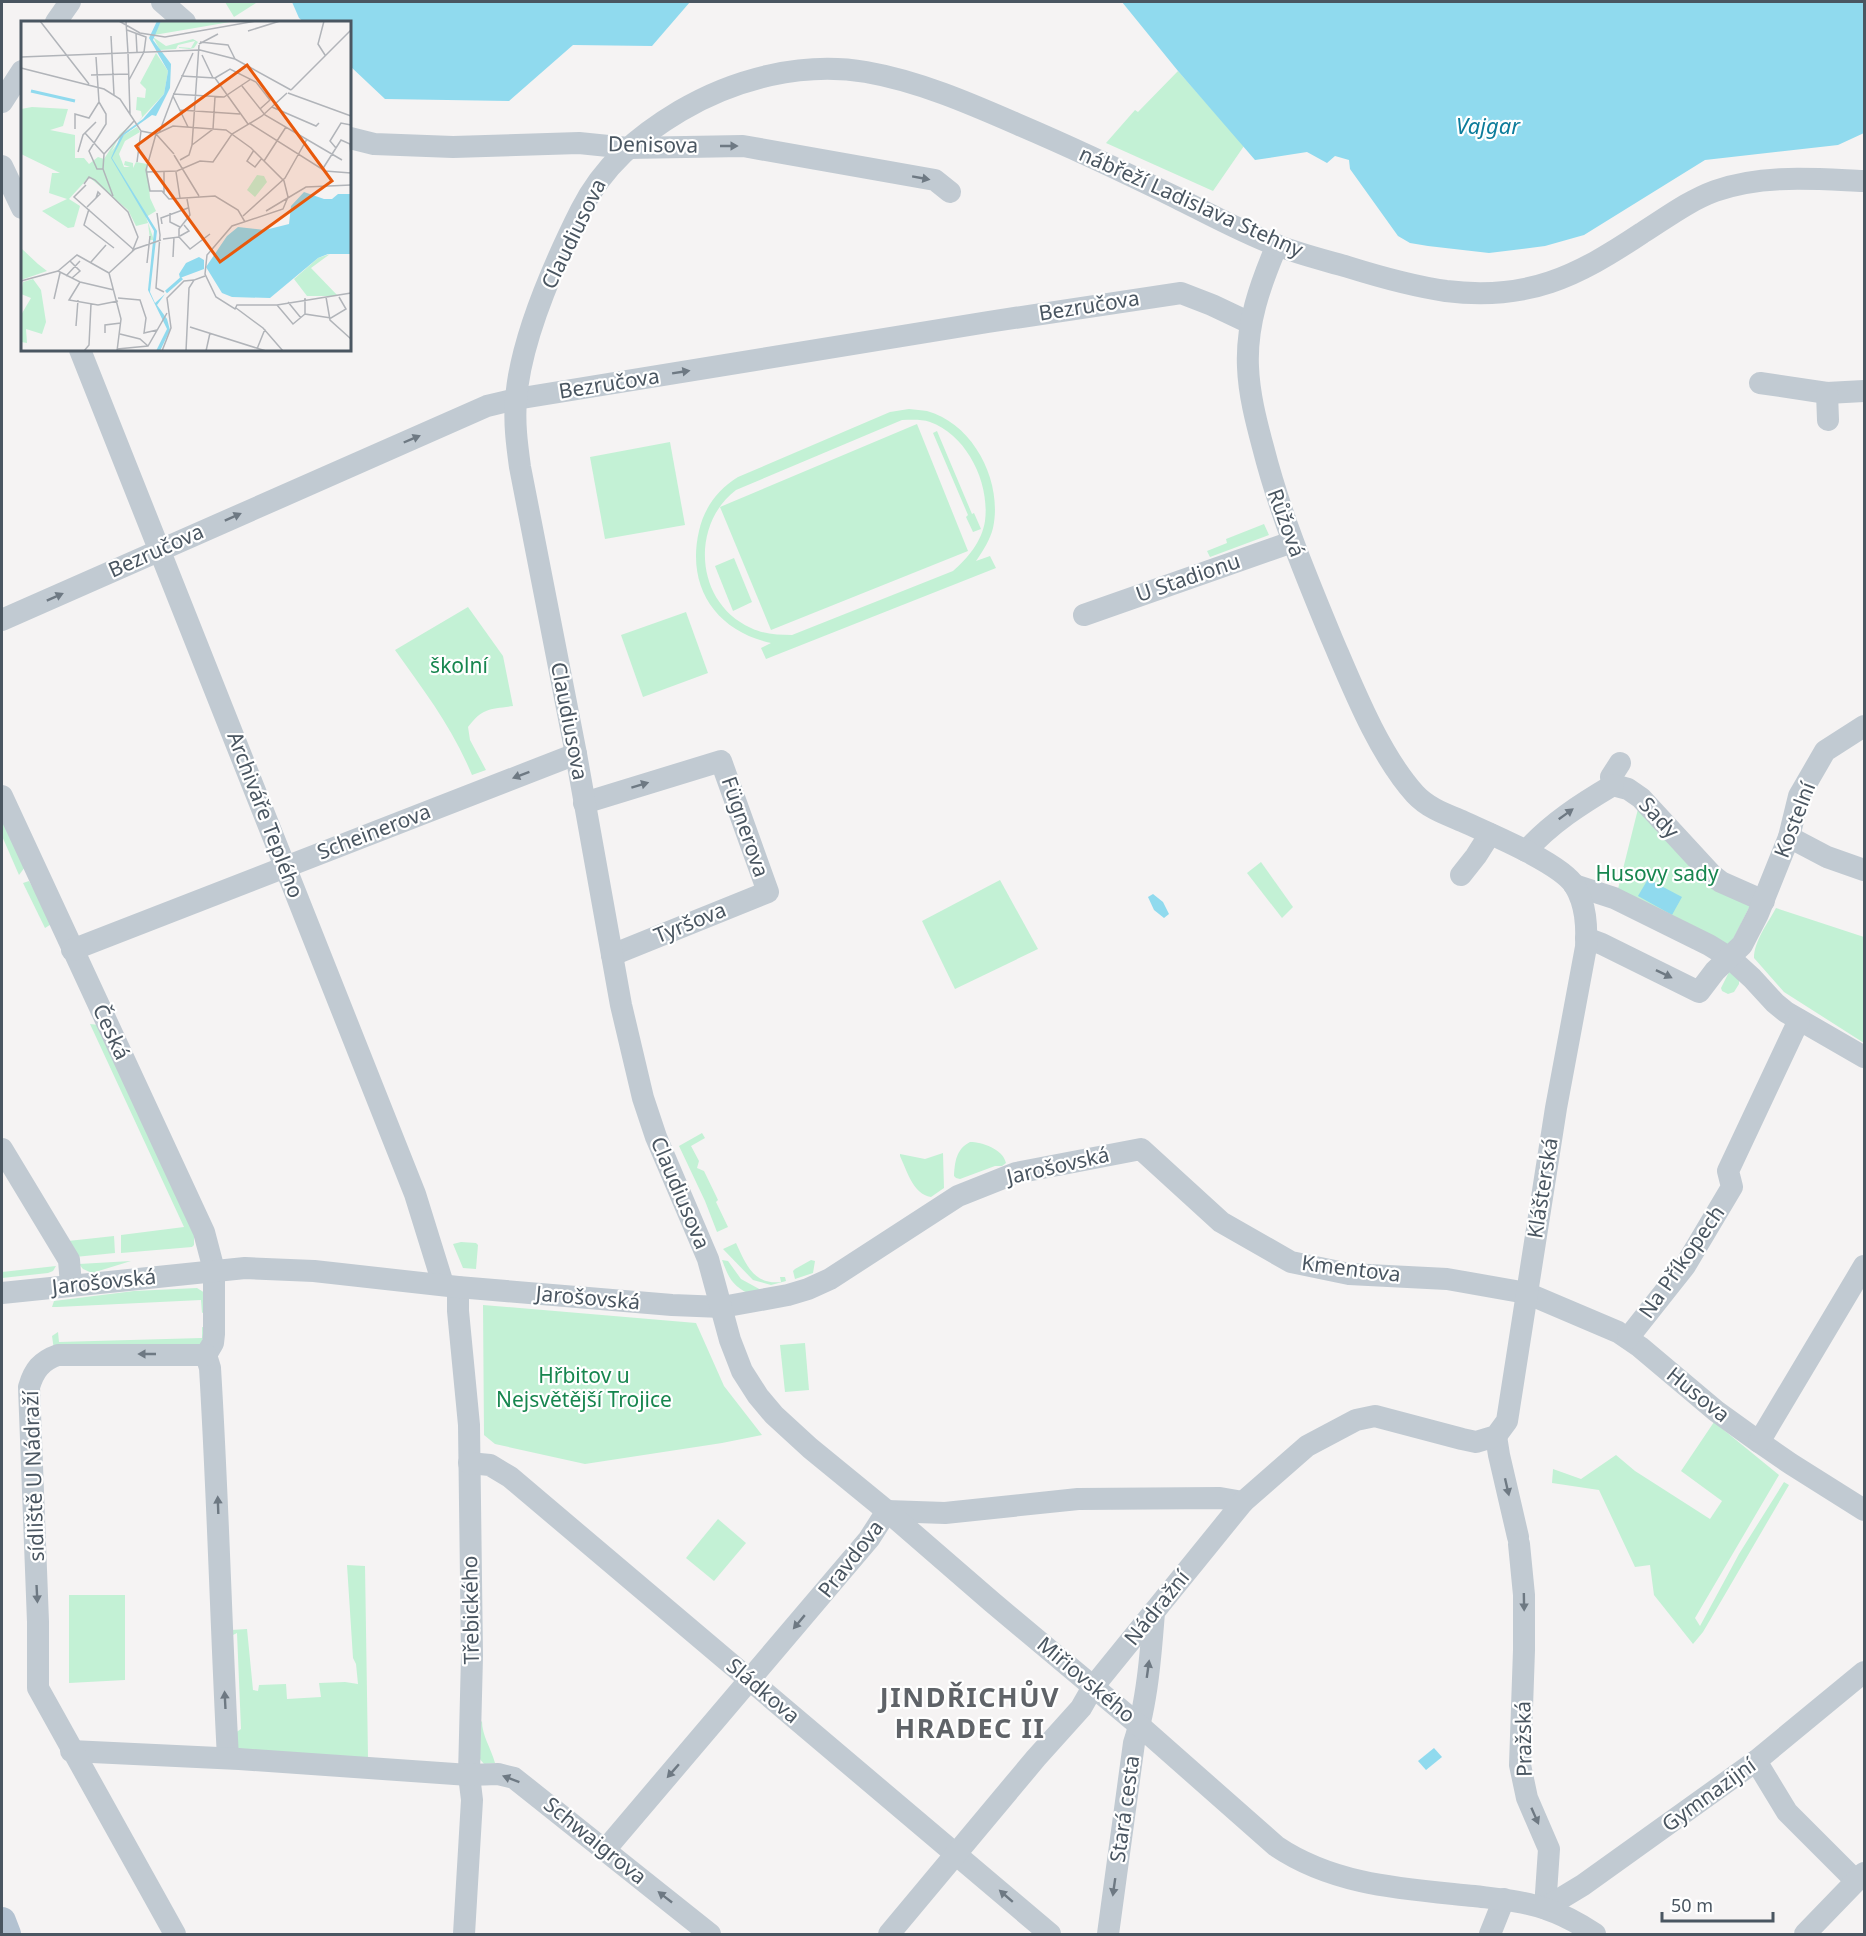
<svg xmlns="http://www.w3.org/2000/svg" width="1866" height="1936" font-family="'Noto Sans',sans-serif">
<rect width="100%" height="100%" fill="#f5f3f3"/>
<!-- green -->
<g fill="#c3f1d5" fill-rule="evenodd">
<path d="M 225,2 L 255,2 L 256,3 L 234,17 Z"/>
<path d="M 1178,71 L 1244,146 L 1213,191 L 1106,143 L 1135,110 L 1138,112 Z"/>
<path d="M 909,409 C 915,410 922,410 927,411 C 974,424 1003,482 993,528 C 990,540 983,551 976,561 L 990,556 L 996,568 L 766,659 L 761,648 L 771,643 C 716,631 686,587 699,531 C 704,508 718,489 738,477 L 890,412 ZM 902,420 C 911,420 921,419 930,422 C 967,435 990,483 985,521 C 982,541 968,558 953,571 L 792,635 C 778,635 763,634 751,628 C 695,603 690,525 736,490 Z"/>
<path d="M 917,424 L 968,551 L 771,630 L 720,507 Z"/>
<path d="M 937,431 L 972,514 L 974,513 L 981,529 L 973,532 L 966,517 L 968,515 L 933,433 Z"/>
<path d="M 670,442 L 685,525 L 605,539 L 590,457 Z"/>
<path d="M 1264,524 L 1269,535 L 1210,557 L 1207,551 L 1227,543 L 1226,539 Z"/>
<path d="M 734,558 L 752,602 L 733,611 L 715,566 Z"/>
<path d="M 468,607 L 503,656 L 513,706 C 490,709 482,708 468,727 L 470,740 L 486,770 L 472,775 C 452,727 425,692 395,650 Z"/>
<path d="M 686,612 L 708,673 L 643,697 L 621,635 Z"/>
<path d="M 1639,805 L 1752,902 L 1729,947 L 1618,889 Z"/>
<path d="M 2,813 L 25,867 L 19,875 L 2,836 Z"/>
<path d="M 1261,862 L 1293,907 L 1282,918 L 1247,873 Z"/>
<path d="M 1000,880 L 1038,949 L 955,989 L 922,921 Z"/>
<path d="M 29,881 L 53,923 L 45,928 L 23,883 Z"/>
<path d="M 1776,908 L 1864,937 L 1864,1043 L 1784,992 L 1754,958 C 1754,941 1768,923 1776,908 Z"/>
<path d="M 1729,972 L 1739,979 L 1739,984 L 1734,992 L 1728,994 L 1722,991 L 1721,988 Z"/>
<path d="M 90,1024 L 99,1025 L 197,1235 L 194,1237 L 194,1245 L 192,1247 L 121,1253 L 121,1235 L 184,1227 Z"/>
<path d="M 702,1133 L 705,1138 L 691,1146 L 699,1161 L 697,1168 L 704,1171 L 718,1200 L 716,1202 L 728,1227 L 717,1232 L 705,1201 L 679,1146 Z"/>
<path d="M 970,1142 C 982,1142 1003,1149 1006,1163 L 1002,1166 L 995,1166 L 960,1179 L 956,1178 L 954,1176 C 955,1162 956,1149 970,1142 Z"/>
<path d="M 943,1153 L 944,1188 L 931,1197 C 913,1194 907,1171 900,1156 L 900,1154 L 925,1159 Z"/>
<path d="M 114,1236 L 115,1253 L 75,1257 L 68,1241 Z"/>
<path d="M 461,1242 L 476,1243 L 478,1245 L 476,1269 L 463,1268 L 453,1244 Z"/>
<path d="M 736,1243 C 746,1264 753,1285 781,1282 L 780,1277 L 785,1277 L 786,1281 L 771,1285 L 753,1280 L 723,1249 Z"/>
<path d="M 722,1260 L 728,1261 L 741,1279 L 761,1290 L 748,1293 C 732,1286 728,1276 722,1260 Z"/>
<path d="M 811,1260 L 815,1261 L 813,1273 L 795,1279 L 793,1271 L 795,1269 Z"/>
<path d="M 131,1261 L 92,1273 L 83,1269 L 79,1264 Z"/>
<path d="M 56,1266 L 53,1271 L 48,1273 L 2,1278 L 2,1272 Z"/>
<path d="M 197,1288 L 205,1293 L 206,1311 L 202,1313 L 201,1300 L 57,1307 L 52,1307 L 54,1301 L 134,1291 Z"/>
<path d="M 483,1305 L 696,1323 L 724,1386 L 762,1435 L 722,1443 L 585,1464 L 495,1444 L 484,1435 Z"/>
<path d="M 202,1327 L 206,1328 L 201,1344 L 54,1350 L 52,1336 L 58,1332 L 59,1342 L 202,1338 Z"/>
<path d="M 805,1343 L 809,1390 L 785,1392 L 780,1345 Z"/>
<path d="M 1714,1422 L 1779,1475 L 1695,1618 L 1700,1626 L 1739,1554 L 1784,1482 L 1789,1485 L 1703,1632 L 1693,1644 L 1654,1595 L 1650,1565 L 1635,1567 L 1599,1490 L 1552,1483 L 1553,1469 L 1581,1479 L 1616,1455 L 1635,1471 L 1710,1519 L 1722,1501 L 1681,1471 Z"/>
<path d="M 718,1519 L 746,1543 L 714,1581 L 686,1558 Z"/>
<path d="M 347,1565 L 365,1566 L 368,1758 L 243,1756 L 229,1737 L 241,1729 L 237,1633 L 225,1639 L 231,1630 L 247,1629 L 253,1690 L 258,1691 L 259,1685 L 286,1684 L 287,1699 L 321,1697 L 319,1683 L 345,1682 L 358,1684 L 356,1664 L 353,1658 Z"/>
<path d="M 69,1595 L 125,1595 L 125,1680 L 69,1683 Z"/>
<path d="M 482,1721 C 482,1736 491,1748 495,1763 L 484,1764 L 479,1758 L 478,1725 Z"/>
</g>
<!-- water -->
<g fill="#90daee">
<path d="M 292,2 L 690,2 L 652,46 L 573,45 L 509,101 L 385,99 L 350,66 L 350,22 L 304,22 L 299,18 Z"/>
<path d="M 1122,2 L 1864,2 L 1864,133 L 1838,145 L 1705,160 L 1584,235 L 1545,246 L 1489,253 L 1428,246 L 1410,243 L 1398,236 L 1350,169 L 1349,160 L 1335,156 L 1327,163 L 1307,152 L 1255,160 L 1178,71 Z"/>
<path d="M 1648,879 L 1682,897 L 1672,915 L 1638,896 Z"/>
<path d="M 1153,894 L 1163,902 L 1169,914 L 1164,918 L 1154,910 L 1148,897 Z"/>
<path d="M 1434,1748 L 1442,1757 L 1426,1770 L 1418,1761 Z"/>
</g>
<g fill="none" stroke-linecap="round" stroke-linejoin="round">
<!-- minor -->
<g stroke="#c1cad2" stroke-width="22">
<path d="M 162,2 L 185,22"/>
<path d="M 56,22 L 70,2"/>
<path d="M 2,102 L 22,71"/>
<path d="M 350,138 L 374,144 L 453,147 L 579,143 L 628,148 L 743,146 L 935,180 L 950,192"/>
<path d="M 2,166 L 22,208"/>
<path d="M 80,350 L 415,1194 L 443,1284"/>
<path d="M 1760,383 L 1827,393 L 1864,391"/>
<path d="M 1827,393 L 1828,420"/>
<path d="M 1084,615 L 1292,542"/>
<path d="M 2,620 L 487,406 L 516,399 L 988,322 L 1181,293 L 1212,305 L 1250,323"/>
<path d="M 1613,785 L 1628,789 L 1641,798 L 1712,875 L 1721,882 L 1764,901"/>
<path d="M 1613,785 L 1611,777 L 1620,763"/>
<path d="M 2,796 L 204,1232 L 214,1270 L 214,1334 L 213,1343 L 206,1355"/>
<path d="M 584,803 L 721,761 L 768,892 L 612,955"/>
<path d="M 1789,837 L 1827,857 L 1864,870"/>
<path d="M 1526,851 C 1551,823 1581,804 1613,785"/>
<path d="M 1461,875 L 1476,856 L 1490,834"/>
<path d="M 1574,885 L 1614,898 L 1709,945 L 1730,958 L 1752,978 L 1775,1003 L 1786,1012 L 1864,1057"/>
<path d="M 1586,938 L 1602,944 L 1699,992 L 1715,971 L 1742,945 L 1758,914 L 1789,837 L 1799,796 L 1825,751 L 1864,726"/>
<path d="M 72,950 L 576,754"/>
<path d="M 2,1149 L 69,1260 L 71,1285"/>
<path d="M 458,1287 L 458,1311 L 469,1425 L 472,1656 L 469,1775 L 472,1800 L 464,1934"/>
<path d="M 2,1293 L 245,1268 L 314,1271 L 458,1287 L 672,1305 L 722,1307 L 788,1295 L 808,1289 L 830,1279 L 958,1196 L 1016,1173 L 1141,1149 L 1221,1222 L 1291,1262 L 1349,1274 L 1447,1279 L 1526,1293 L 1618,1332 L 1640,1347 L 1716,1411 L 1759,1442 L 1791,1464 L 1864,1510"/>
<path d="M 1628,1338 L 1685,1266 L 1732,1187 L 1728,1171 L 1799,1020"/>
<path d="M 206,1355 L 210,1368 C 218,1498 221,1628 228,1758"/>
<path d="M 1496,1436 L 1499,1455 L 1518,1537"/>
<path d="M 1759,1442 L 1864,1266"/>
<path d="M 469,1463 L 490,1465 L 510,1477 L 1050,1934"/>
<path d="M 887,1511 L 945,1513 L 1078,1499 L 1220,1498 L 1243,1502"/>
<path d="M 1519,1544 L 1524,1595 L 1524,1650 L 1520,1765 L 1527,1798 L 1549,1849 L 1545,1908"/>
<path d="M 71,1751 L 239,1759 L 469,1775 L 498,1774 L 514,1778 L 710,1934"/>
<path d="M 1756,1761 L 1787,1812 L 1856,1881"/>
<path d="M 605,1850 L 869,1539 L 887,1511"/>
<path d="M 1545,1908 L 1583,1885 L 1756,1761 L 1864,1672"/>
<path d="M 175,1934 L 38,1688 L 38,1622 L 29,1387 C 34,1370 41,1361 58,1355 L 206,1355"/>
<path d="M 889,1934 L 1036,1758 L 1081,1708 L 1093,1687 L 1243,1502 L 1307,1446 L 1356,1420 L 1375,1416 L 1462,1439 L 1476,1442 L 1496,1436 L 1507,1421 L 1556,1108 L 1586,947 C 1587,926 1586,905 1575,886 C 1561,863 1488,833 1462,821 C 1445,814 1428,808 1415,794 C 1379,754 1353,688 1332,639 C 1306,576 1280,514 1263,447 C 1256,421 1249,394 1248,367 C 1246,324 1260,285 1277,245"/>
<path d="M 1108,1934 L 1134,1743 C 1147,1705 1151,1652 1154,1612"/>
<path d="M 1490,1934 L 1504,1899"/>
<path d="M 1595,1934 C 1580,1924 1564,1915 1546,1909 C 1524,1901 1498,1899 1474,1896 C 1406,1889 1335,1886 1276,1846 L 1140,1726 L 992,1602 L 887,1511 L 810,1448 L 774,1415 L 758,1396 L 742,1371 L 730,1340 L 708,1259 L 656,1137 L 643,1098 L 621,1005 L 576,754 L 520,467 C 517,445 514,423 516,400 C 520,340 554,264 581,210 C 603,166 638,136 680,111 C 734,79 803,61 866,72 C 918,81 969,103 1017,124 C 1071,147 1124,172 1177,198 C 1209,214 1242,232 1276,245 C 1299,254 1324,260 1348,267 C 1380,277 1412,286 1446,291 C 1528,301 1576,277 1642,233 C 1666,218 1688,201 1715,191 C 1763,174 1814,179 1864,181"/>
<path d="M 1805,1934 L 1864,1873"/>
</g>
<!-- major -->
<path stroke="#b3c2d1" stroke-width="28" d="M 2,1921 L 7,1934"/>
</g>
<!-- one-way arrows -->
<defs><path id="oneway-solid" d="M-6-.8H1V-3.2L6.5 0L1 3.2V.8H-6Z" transform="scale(1.5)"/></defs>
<g fill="#6e7983">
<use href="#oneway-solid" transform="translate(729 146)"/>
<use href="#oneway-solid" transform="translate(921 178) rotate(10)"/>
<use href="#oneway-solid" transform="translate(681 372) rotate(-9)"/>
<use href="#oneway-solid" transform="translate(412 439) rotate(-23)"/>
<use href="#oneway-solid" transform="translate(233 517) rotate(-24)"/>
<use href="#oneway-solid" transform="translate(55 597) rotate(-24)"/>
<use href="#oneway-solid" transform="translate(521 775) rotate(159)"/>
<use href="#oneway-solid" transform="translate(640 785) rotate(-17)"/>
<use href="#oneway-solid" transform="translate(1566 814) rotate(-36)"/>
<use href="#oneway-solid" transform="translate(1664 974) rotate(26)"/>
<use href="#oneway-solid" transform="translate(147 1354) rotate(-180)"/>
<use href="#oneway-solid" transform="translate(1507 1487) rotate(77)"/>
<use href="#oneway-solid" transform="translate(218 1505) rotate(-92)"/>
<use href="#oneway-solid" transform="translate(37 1594) rotate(87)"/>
<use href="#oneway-solid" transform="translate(1524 1602) rotate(89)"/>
<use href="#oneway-solid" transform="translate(799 1622) rotate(130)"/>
<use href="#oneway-solid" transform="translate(1148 1669) rotate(-82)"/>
<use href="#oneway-solid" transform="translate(225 1700) rotate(-93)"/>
<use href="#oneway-solid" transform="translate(673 1771) rotate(131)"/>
<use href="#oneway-solid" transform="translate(511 1779) rotate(-159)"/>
<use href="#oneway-solid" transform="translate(1535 1816) rotate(66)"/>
<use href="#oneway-solid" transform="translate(1114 1887) rotate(98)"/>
<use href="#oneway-solid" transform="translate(1006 1896) rotate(-139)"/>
<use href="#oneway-solid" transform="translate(665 1897) rotate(-142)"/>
</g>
<g text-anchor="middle" stroke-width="4.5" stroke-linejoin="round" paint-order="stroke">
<!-- street labels -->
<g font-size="21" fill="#4a5661" stroke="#fff">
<text transform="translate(653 145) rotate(1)" y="7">Denisova</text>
<text transform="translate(1191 202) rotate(24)" y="7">nábřeží Ladislava Stehny</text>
<text transform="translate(574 234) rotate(-64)" y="7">Claudiusova</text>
<text transform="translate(1089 306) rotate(-9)" y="7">Bezručova</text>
<text transform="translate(609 384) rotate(-9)" y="7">Bezručova</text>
<text transform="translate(1286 523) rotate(70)" y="7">Růžová</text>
<text transform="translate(156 551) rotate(-24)" y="7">Bezručova</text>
<text transform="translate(1188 578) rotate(-19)" y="7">U Stadionu</text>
<text transform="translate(569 721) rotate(79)" y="7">Claudiusova</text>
<text transform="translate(265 815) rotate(69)" y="7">Archiváře Teplého</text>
<text transform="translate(1659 818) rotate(47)" y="7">Sady</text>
<text transform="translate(1795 820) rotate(-69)" y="7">Kostelní</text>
<text transform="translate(745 827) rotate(71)" y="7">Fügnerova</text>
<text transform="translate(374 832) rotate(-21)" y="7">Scheinerova</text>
<text transform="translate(690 923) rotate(-22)" y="7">Tyršova</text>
<text transform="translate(111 1032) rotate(65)" y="7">Česká</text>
<text transform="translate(1058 1166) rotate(-13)" y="7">Jarošovská</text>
<text transform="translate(1543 1188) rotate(-81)" y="7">Klášterská</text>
<text transform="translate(680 1193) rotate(67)" y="7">Claudiusova</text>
<text transform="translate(1682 1262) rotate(-55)" y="7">Na Příkopech</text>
<text transform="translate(1351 1269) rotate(7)" y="7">Kmentova</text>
<text transform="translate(104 1282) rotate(-6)" y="7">Jarošovská</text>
<text transform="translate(588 1298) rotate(5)" y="7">Jarošovská</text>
<text transform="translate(1698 1395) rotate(39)" y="7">Husova</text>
<text transform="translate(34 1476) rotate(-92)" y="7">sídliště U Nádraží</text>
<text transform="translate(851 1559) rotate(-52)" y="7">Pravdova</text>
<text transform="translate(1157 1608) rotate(-51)" y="7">Nádražní</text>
<text transform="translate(471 1610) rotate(-91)" y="7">Třebického</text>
<text transform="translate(1086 1680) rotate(40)" y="7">Miřiovského</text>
<text transform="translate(763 1691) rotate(40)" y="7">Sládkova</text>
<text transform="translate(1524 1739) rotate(-91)" y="7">Pražská</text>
<text transform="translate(1709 1795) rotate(-36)" y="7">Gymnazijní</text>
<text transform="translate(1125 1809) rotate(-82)" y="7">Stará cesta</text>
<text transform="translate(595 1841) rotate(39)" y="7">Schwaigrova</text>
</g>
<!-- park labels -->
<g font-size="21" fill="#17864f" stroke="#fff">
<text x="459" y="673">školní</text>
<text x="1657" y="881">Husovy sady</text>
<text x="584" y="1383">Hřbitov u<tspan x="584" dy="24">Nejsvětější Trojice</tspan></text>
</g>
<!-- water labels -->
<g font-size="22" font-style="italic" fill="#0c7c9b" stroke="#fff">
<text x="1488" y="134">Vajgar</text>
</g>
<!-- district labels -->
<g font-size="27" font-weight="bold" letter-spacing="1.5" fill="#5f6368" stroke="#fff">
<text x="970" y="1707">JINDŘICHŮV<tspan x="970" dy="31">HRADEC II</tspan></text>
</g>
</g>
<!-- overview -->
<g transform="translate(21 21)">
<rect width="330" height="330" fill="#f5f3f3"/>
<path d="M 140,0 L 205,1 L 215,0 L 133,14 ZM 132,16 L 145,25 L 172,18 L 177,21 L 173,27 L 168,28 L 158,27 L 158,26 L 170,27 L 174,20 L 157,24 L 155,28 L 139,29 ZM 135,32 L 147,50 L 143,73 L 116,102 L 121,96 L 120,90 L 115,89 L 116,76 L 124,77 L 125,68 L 119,62 ZM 11,86 L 47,88 L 42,105 L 29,109 L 54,114 L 54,137 L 63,137 L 68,143 L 77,136 L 83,138 L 99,113 L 113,101 L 96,120 L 90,131 L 103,114 L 116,106 L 119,111 L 104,120 L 98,133 L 103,146 L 109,146 L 103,144 L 104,140 L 112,142 L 112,147 L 115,141 L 126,143 L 129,177 L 135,190 L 125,196 L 133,219 L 129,219 L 127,202 L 115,205 L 107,189 L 68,156 L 48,178 L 59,185 L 53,206 L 47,207 L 21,190 L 46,178 L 28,172 L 31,152 L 39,152 L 0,133 L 0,88 ZM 236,154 L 243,155 L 246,161 L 234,176 L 226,169 ZM 0,227 L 17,243 L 26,250 L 0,259 ZM 309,233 L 290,247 L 317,275 L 286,275 L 273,258 L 297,237 ZM 12,258 L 20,269 L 25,301 L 21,313 L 5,308 L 6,322 L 0,321 L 0,294 L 10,277 L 0,273 L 2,261 Z" fill="#c3f1d5"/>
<path d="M 136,0 L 140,0 L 132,19 L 150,43 L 149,67 L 135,95 L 131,94 L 103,114 L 91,137 L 136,210 L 129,271 L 134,282 L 144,273 L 136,284 L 146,298 L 149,309 L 139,330 L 135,330 L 146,308 L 127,269 L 133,210 L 90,137 L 100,114 L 122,98 L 143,73 L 147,50 L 128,17 ZM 283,171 L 303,178 L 311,178 L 317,173 L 330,173 L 330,233 L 307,233 L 297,237 L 249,277 L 211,276 L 201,272 L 185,246 L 206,215 L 217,206 L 244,209 L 268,203 L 270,185 ZM 178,236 L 183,239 L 183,248 L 159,257 L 158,253 L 165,242 Z" fill="#90daee"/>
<path fill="none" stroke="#90daee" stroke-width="3" d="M 10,70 L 54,80M 145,271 L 161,257"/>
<path fill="none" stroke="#b1b4b9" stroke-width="1.5" d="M 19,0 L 68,63M 98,0 L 119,12 L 144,16 L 235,0M 105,0 L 107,32M 303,0 L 297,23 L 304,34M 106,9 L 125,16 L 123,31 L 108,59M 227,10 L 259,0M 115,12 L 116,31M 90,15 L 93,74M 179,21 L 207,24 L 214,38M 178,23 L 197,13M 107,32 L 109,93M 181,34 L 192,57M 0,36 L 179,29 L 214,38 L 270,69M 0,47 L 83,68 L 99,78 L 120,110 L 135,113 L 153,133M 70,54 L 108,53M 160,55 L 194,57M 194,57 L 209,48 L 235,61 L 249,79 L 239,88M 194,57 L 227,103M 221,65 L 244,94 L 321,139M 270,69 L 330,9M 267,72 L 330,95M 152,73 L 203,76 L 230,58M 78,81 L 85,93 L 85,103 L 68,130 L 76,148 L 82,148M 251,86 L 295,105 L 298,102M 159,89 L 219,93M 228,102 L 304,150 L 330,152M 167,106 L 152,75 L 172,32M 54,108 L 54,93 L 68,97 L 78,81 L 75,36M 64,112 L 83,133M 138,112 L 152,75M 135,113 L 152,105 L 205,109 L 230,127 L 263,160 L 267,176 L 262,188 L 211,205 L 186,234 L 184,253 L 195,276 L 214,288 L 216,284 L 256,284 L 330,272M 135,113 L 125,149 L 129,170 L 141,170 L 148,178 L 194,175 L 217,189 L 224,201M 171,124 L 192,108 L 194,76M 315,127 L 309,120 L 320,102 L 330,104M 233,129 L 226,140 L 234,146 L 241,137M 57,131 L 62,114 L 75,101M 153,134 L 178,175M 159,139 L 168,134 L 171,124 L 178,24M 243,140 L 265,106M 116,141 L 120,110M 301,149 L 320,119 L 329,123 L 330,134M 143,150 L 143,173M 125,151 L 156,150 L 179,140 L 192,141 L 211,113 L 241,95 L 266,72M 155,151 L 159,177M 63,163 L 68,156 L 74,159 L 107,191 L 117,216 L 111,231M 65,164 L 53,176 L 112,228M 92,175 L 82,148 L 83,133 L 113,100M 66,186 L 79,173 L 77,171 L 75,177M 68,188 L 63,204 L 93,227M 245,190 L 285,166 L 330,164M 136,192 L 139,214 L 135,267 L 143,271M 149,192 L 149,201 L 159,206M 222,195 L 264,157 L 286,118M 141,203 L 140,197 L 167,187M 159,215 L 168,210 L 163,204M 158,216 L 158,208 L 169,194 L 166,178M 142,218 L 158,216 L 169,228 L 189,213M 152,236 L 153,216M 49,240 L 59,250 L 51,257M 70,241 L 85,224M 126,242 L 129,215M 37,250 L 56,234 L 88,252M 37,250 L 59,261 L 93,269M 88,252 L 100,298 L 96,330M 88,252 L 114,228 L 140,219M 45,255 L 59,240M 0,260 L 37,250M 59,261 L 48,279 L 77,284 L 97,280M 305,276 L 309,299 L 330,318M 97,277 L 119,279 L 125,297 L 123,312 L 136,309M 284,277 L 284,293 L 310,297 L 325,288 L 318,276M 33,278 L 39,252M 267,281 L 280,297M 256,284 L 272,303 L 284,293M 215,287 L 242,307 L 262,330M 55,305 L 57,279M 169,306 L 245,330M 84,312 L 84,304 L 100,302M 99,313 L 119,318 L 127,325M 96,328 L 127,325 L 146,292M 236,328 L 244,308M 63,330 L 68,324 L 70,283M 141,330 L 150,307 L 146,277 L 163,260 L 173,259M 165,330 L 168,267 L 173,259 L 184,255M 185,330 L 189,312"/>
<path fill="#e8590c" fill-opacity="0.15" stroke="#e8590c" stroke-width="3" d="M 226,44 L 311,160 L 199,241 L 115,125 Z"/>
<rect width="330" height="330" fill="none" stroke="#4a5661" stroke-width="3"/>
</g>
<!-- border -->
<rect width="1866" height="1936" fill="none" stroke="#4a5661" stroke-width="6"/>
<!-- scale -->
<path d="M1662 1912v9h111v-9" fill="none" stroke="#4a5661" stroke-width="3"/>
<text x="1671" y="1912" font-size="18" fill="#4a5661" stroke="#ffffff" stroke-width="4.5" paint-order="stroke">50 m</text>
</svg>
